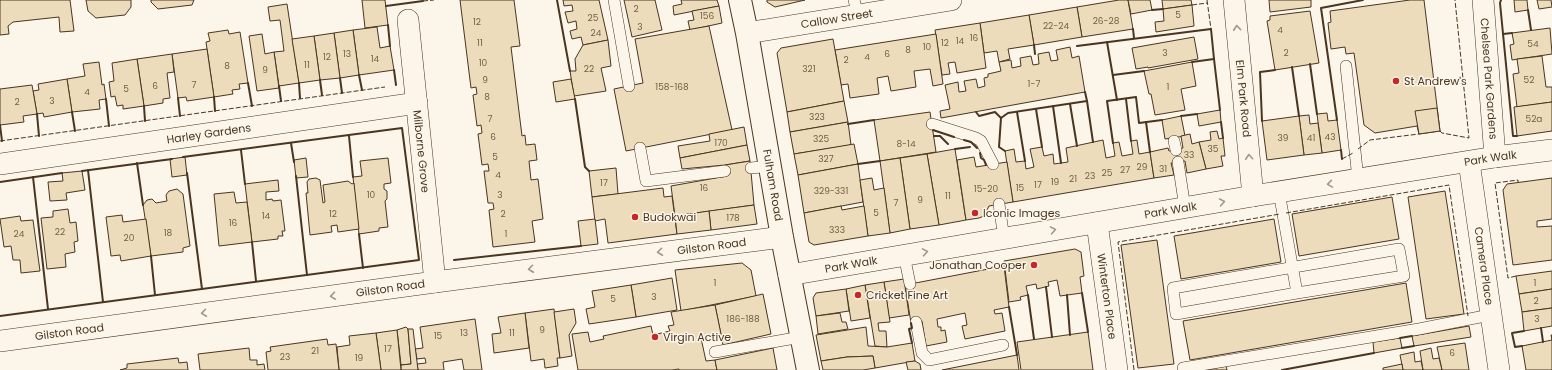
<svg xmlns="http://www.w3.org/2000/svg" width="1552" height="370" font-family="Poppins,sans-serif">
<rect width="100%" height="100%" fill="#fbf6e9"/>
<!-- building -->
<g fill="#ecdcbc" stroke="#4a3520">
<path d="M 0,0 L 70,0 L 74,31 L 60,32 L 59,17 L 13,22 L 8,26 L 9,34 L 0,35 Z"/>
<path d="M 86,0 L 131,0 L 131,7 L 125,15 L 96,18 L 88,11 Z"/>
<path d="M 151,0 L 194,0 L 192,5 L 158,9 L 151,2 Z"/>
<path d="M 362,0 L 385,0 L 388,25 L 365,28 Z"/>
<path d="M 460,0 L 514,0 L 520,46 L 511,47 L 522,136 L 525,135 L 526,145 L 535,144 L 537,160 L 529,161 L 531,180 L 538,179 L 543,219 L 532,221 L 535,242 L 493,247 L 489,210 L 494,209 L 493,203 L 488,203 L 484,171 L 489,171 L 488,164 L 482,165 L 478,134 L 482,133 L 481,125 L 477,126 L 473,95 L 477,94 L 476,87 L 471,88 Z"/>
<path d="M 563,0 L 599,0 L 608,40 L 583,45 L 581,37 L 572,39 L 570,31 L 577,29 L 576,21 L 568,23 L 565,12 L 573,11 L 572,5 L 564,6 Z"/>
<path d="M 624,0 L 655,0 L 662,30 L 632,37 Z"/>
<path d="M 681,0 L 717,0 L 719,6 L 674,15 L 673,6 L 682,4 Z"/>
<path d="M 767,0 L 805,0 L 775,7 L 767,2 Z"/>
<path d="M 1119,0 L 1128,0 L 1133,29 L 1082,37 L 1077,7 Z"/>
<path d="M 1128,0 L 1150,0 L 1152,10 L 1131,14 Z"/>
<path d="M 1162,0 L 1191,0 L 1192,5 L 1163,9 Z"/>
<path d="M 1269,0 L 1311,0 L 1311,7 L 1270,12 Z"/>
<path d="M 1410,0 L 1424,0 L 1440,131 L 1419,134 L 1417,126 L 1375,133 L 1364,125 L 1354,53 L 1346,54 L 1345,47 L 1331,49 L 1328,23 L 1331,22 L 1330,11 Z"/>
<path d="M 1514,0 L 1527,0 L 1528,10 L 1515,12 Z"/>
<path d="M 1537,0 L 1551,0 L 1552,7 L 1539,9 Z"/>
<path d="M 287,4 L 299,83 L 279,86 L 274,52 L 284,51 L 280,20 L 270,21 L 268,7 Z"/>
<path d="M 1192,5 L 1194,26 L 1156,32 L 1155,22 L 1164,21 L 1163,9 Z"/>
<path d="M 719,6 L 722,23 L 690,30 L 688,21 L 694,20 L 692,11 Z"/>
<path d="M 1077,7 L 1082,37 L 1034,45 L 1029,15 Z"/>
<path d="M 1310,11 L 1319,63 L 1275,70 L 1267,21 L 1270,20 L 1270,16 Z"/>
<path d="M 1029,15 L 1034,45 L 1008,49 L 1010,59 L 999,62 L 997,51 L 984,53 L 980,23 Z"/>
<path d="M 980,23 L 986,68 L 957,73 L 955,62 L 948,63 L 950,74 L 942,75 L 935,30 Z"/>
<path d="M 709,26 L 732,130 L 626,151 L 614,89 L 643,83 L 635,39 Z"/>
<path d="M 377,27 L 380,48 L 390,46 L 394,70 L 359,75 L 353,30 Z"/>
<path d="M 1550,28 L 1552,54 L 1512,60 L 1510,45 L 1514,44 L 1512,33 Z"/>
<path d="M 228,30 L 229,34 L 240,32 L 248,83 L 239,84 L 240,89 L 232,90 L 233,94 L 214,97 L 206,42 L 210,41 L 208,33 Z"/>
<path d="M 353,30 L 359,75 L 340,78 L 334,33 Z"/>
<path d="M 334,33 L 340,78 L 320,80 L 314,36 Z"/>
<path d="M 262,34 L 265,54 L 274,52 L 279,88 L 257,91 L 249,36 Z"/>
<path d="M 936,34 L 943,84 L 933,86 L 930,69 L 914,71 L 916,87 L 891,91 L 888,76 L 877,78 L 879,94 L 850,98 L 848,84 L 841,85 L 835,50 Z"/>
<path d="M 314,36 L 320,80 L 299,83 L 292,39 Z"/>
<path d="M 1194,37 L 1198,59 L 1148,68 L 1148,67 L 1136,69 L 1132,48 Z"/>
<path d="M 833,39 L 844,101 L 787,112 L 777,53 L 781,48 Z"/>
<path d="M 608,40 L 611,66 L 601,68 L 606,91 L 574,96 L 570,71 L 576,71 L 575,59 L 583,45 Z"/>
<path d="M 1070,47 L 1072,58 L 1079,56 L 1085,92 L 941,118 L 940,111 L 950,109 L 945,85 L 958,82 L 959,92 L 966,91 L 964,81 L 976,79 L 978,88 L 985,86 L 984,78 L 988,77 L 988,74 L 1001,71 L 999,62 L 1011,60 L 1012,68 L 1021,66 L 1020,58 L 1031,56 L 1033,65 L 1039,64 L 1038,54 L 1049,52 L 1051,61 L 1058,60 L 1056,50 Z"/>
<path d="M 207,49 L 214,97 L 187,101 L 186,97 L 178,98 L 172,54 Z"/>
<path d="M 172,54 L 174,72 L 167,73 L 170,98 L 163,99 L 163,103 L 144,106 L 137,59 Z"/>
<path d="M 1542,56 L 1546,87 L 1552,87 L 1552,102 L 1517,107 L 1513,74 L 1519,73 L 1517,59 Z"/>
<path d="M 137,59 L 144,106 L 123,109 L 123,105 L 117,106 L 115,96 L 111,97 L 109,82 L 114,81 L 112,63 Z"/>
<path d="M 99,62 L 102,85 L 104,84 L 106,99 L 99,100 L 100,109 L 72,112 L 67,79 L 85,76 L 83,64 Z"/>
<path d="M 1192,62 L 1196,86 L 1181,89 L 1185,110 L 1155,115 L 1151,94 L 1149,94 L 1144,71 Z"/>
<path d="M 67,79 L 72,112 L 44,117 L 43,113 L 37,114 L 33,91 L 39,90 L 38,84 Z"/>
<path d="M 571,79 L 575,99 L 556,102 L 553,82 Z"/>
<path d="M 32,85 L 37,114 L 23,116 L 24,122 L 0,125 L 0,89 Z"/>
<path d="M 844,101 L 848,122 L 790,132 L 787,112 Z"/>
<path d="M 1552,102 L 1552,131 L 1517,136 L 1514,107 Z"/>
<path d="M 1437,108 L 1440,131 L 1419,134 L 1415,111 Z"/>
<path d="M 1220,110 L 1221,122 L 1199,126 L 1197,114 Z"/>
<path d="M 930,112 L 936,152 L 880,161 L 874,120 Z"/>
<path d="M 1327,113 L 1328,121 L 1337,120 L 1341,150 L 1322,153 L 1317,114 Z"/>
<path d="M 1309,115 L 1310,124 L 1318,123 L 1322,153 L 1304,155 L 1299,116 Z"/>
<path d="M 1181,116 L 1185,136 L 1165,139 L 1162,120 Z"/>
<path d="M 1299,116 L 1304,155 L 1267,160 L 1262,121 Z"/>
<path d="M 848,122 L 851,145 L 794,154 L 790,132 Z"/>
<path d="M 744,127 L 747,145 L 680,158 L 678,146 L 710,141 L 709,134 Z"/>
<path d="M 1217,131 L 1219,139 L 1223,138 L 1225,156 L 1221,156 L 1223,166 L 1206,169 L 1199,142 L 1211,140 L 1210,132 Z"/>
<path d="M 1190,134 L 1192,144 L 1199,142 L 1206,169 L 1187,173 L 1185,161 L 1178,162 L 1176,150 L 1183,148 L 1181,136 Z"/>
<path d="M 1103,140 L 1106,158 L 1115,156 L 1113,143 L 1119,142 L 1122,156 L 1133,154 L 1131,141 L 1137,140 L 1139,154 L 1150,152 L 1154,178 L 1013,202 L 1005,151 L 1014,149 L 1016,162 L 1025,161 L 1026,169 L 1034,167 L 1030,149 L 1042,147 L 1044,156 L 1053,154 L 1054,164 L 1068,162 L 1066,148 Z"/>
<path d="M 854,144 L 858,164 L 798,175 L 794,154 Z"/>
<path d="M 747,145 L 750,161 L 725,165 L 682,169 L 680,158 Z"/>
<path d="M 1168,148 L 1169,151 L 1176,150 L 1178,162 L 1171,163 L 1174,175 L 1154,178 L 1150,152 Z"/>
<path d="M 955,149 L 966,220 L 939,225 L 927,154 Z"/>
<path d="M 927,154 L 939,225 L 910,229 L 900,158 Z"/>
<path d="M 185,157 L 187,175 L 172,177 L 170,159 Z"/>
<path d="M 974,157 L 976,167 L 1007,162 L 1013,202 L 989,206 L 984,216 L 979,218 L 966,220 L 957,160 Z"/>
<path d="M 306,158 L 308,177 L 296,178 L 294,160 Z"/>
<path d="M 388,158 L 391,183 L 384,184 L 384,189 L 387,191 L 387,199 L 385,201 L 388,227 L 379,228 L 379,231 L 359,234 L 353,177 L 362,176 L 360,161 Z"/>
<path d="M 900,158 L 910,229 L 890,233 L 880,161 Z"/>
<path d="M 750,161 L 754,205 L 675,216 L 671,186 L 727,176 L 725,165 Z"/>
<path d="M 858,164 L 863,202 L 804,213 L 798,175 Z"/>
<path d="M 616,168 L 618,194 L 592,197 L 589,171 Z"/>
<path d="M 82,171 L 85,190 L 66,193 L 67,200 L 50,201 L 48,182 L 63,181 L 62,173 Z"/>
<path d="M 316,178 L 320,180 L 323,203 L 325,202 L 323,185 L 348,181 L 352,184 L 354,183 L 359,229 L 338,232 L 337,225 L 331,226 L 332,232 L 310,235 L 306,193 L 308,193 L 307,182 L 309,179 Z"/>
<path d="M 872,178 L 874,190 L 884,188 L 890,233 L 868,236 L 860,180 Z"/>
<path d="M 1552,178 L 1552,219 L 1537,221 L 1537,227 L 1552,226 L 1552,260 L 1513,265 L 1503,190 L 1507,184 Z"/>
<path d="M 278,180 L 279,191 L 266,192 L 266,200 L 272,199 L 273,201 L 281,200 L 285,231 L 282,231 L 283,236 L 278,236 L 278,239 L 252,242 L 245,184 Z"/>
<path d="M 663,188 L 664,197 L 672,196 L 677,234 L 608,243 L 605,219 L 595,221 L 592,197 Z"/>
<path d="M 177,189 L 183,194 L 190,246 L 183,248 L 183,252 L 151,256 L 143,205 L 147,200 L 152,199 L 156,203 L 167,201 L 166,195 L 169,191 Z"/>
<path d="M 1445,191 L 1464,314 L 1426,319 L 1408,197 Z"/>
<path d="M 234,192 L 236,203 L 247,202 L 252,242 L 219,246 L 214,194 Z"/>
<path d="M 1392,197 L 1399,239 L 1299,256 L 1292,214 Z"/>
<path d="M 754,205 L 757,224 L 711,230 L 709,211 Z"/>
<path d="M 841,206 L 842,210 L 864,206 L 868,236 L 814,245 L 809,242 L 804,213 Z"/>
<path d="M 68,209 L 70,223 L 76,222 L 78,241 L 74,242 L 75,252 L 65,254 L 66,267 L 47,269 L 41,218 L 53,217 L 53,211 Z"/>
<path d="M 709,211 L 711,230 L 677,234 L 675,216 Z"/>
<path d="M 122,215 L 123,222 L 146,219 L 151,256 L 121,261 L 120,255 L 111,256 L 106,217 Z"/>
<path d="M 20,216 L 21,221 L 33,220 L 40,271 L 21,273 L 20,260 L 13,260 L 11,246 L 4,247 L 0,219 Z"/>
<path d="M 595,219 L 598,244 L 581,246 L 578,221 Z"/>
<path d="M 1274,219 L 1281,262 L 1181,279 L 1174,236 Z"/>
<path d="M 1157,240 L 1174,364 L 1138,368 L 1121,245 Z"/>
<path d="M 1075,249 L 1081,252 L 1084,276 L 1080,277 L 1082,293 L 1060,296 L 1057,280 L 1048,282 L 1049,286 L 1037,289 L 1036,284 L 1026,286 L 1028,295 L 1020,297 L 1021,300 L 1009,302 L 1004,261 Z"/>
<path d="M 742,263 L 751,270 L 756,296 L 681,311 L 675,270 Z"/>
<path d="M 1004,266 L 1009,307 L 994,310 L 995,314 L 1002,313 L 1005,331 L 965,339 L 962,326 L 967,325 L 965,313 L 937,319 L 938,327 L 941,327 L 941,331 L 945,330 L 947,342 L 926,346 L 922,321 L 911,323 L 905,285 Z"/>
<path d="M 1552,271 L 1552,289 L 1519,294 L 1516,276 Z"/>
<path d="M 672,278 L 677,310 L 636,317 L 631,285 Z"/>
<path d="M 904,279 L 909,315 L 889,318 L 884,282 Z"/>
<path d="M 884,282 L 890,322 L 878,323 L 879,331 L 886,331 L 887,347 L 875,346 L 865,285 Z"/>
<path d="M 1406,283 L 1412,322 L 1190,360 L 1183,321 Z"/>
<path d="M 631,285 L 636,317 L 589,324 L 586,309 L 595,307 L 592,291 Z"/>
<path d="M 865,285 L 870,318 L 851,321 L 846,289 Z"/>
<path d="M 846,289 L 849,311 L 816,316 L 813,298 L 816,293 Z"/>
<path d="M 1552,289 L 1552,308 L 1522,312 L 1519,294 Z"/>
<path d="M 763,294 L 771,334 L 723,345 L 715,305 Z"/>
<path d="M 715,305 L 721,334 L 701,338 L 706,361 L 715,360 L 717,370 L 679,370 L 679,369 L 672,370 L 578,370 L 572,334 L 588,332 L 590,342 L 604,339 L 603,336 L 651,326 L 653,335 L 670,331 L 668,326 L 674,325 L 671,312 Z"/>
<path d="M 1552,308 L 1552,326 L 1524,331 L 1522,312 Z"/>
<path d="M 554,309 L 560,358 L 557,358 L 558,366 L 545,368 L 544,359 L 531,361 L 525,313 Z"/>
<path d="M 574,309 L 576,323 L 569,335 L 572,356 L 560,358 L 554,312 Z"/>
<path d="M 525,313 L 529,348 L 494,353 L 492,334 L 501,333 L 498,317 Z"/>
<path d="M 840,313 L 842,322 L 846,322 L 848,329 L 818,334 L 816,316 Z"/>
<path d="M 475,319 L 482,370 L 464,370 L 462,359 L 443,362 L 444,370 L 418,370 L 417,364 L 426,363 L 425,358 L 417,359 L 415,349 L 423,348 L 420,327 Z"/>
<path d="M 1469,326 L 1471,337 L 1414,346 L 1412,336 Z"/>
<path d="M 406,327 L 408,329 L 411,364 L 401,365 L 397,330 Z"/>
<path d="M 866,327 L 868,346 L 887,347 L 912,343 L 915,361 L 875,368 L 873,356 L 847,357 L 821,361 L 816,335 Z"/>
<path d="M 408,329 L 413,329 L 418,370 L 401,370 L 401,365 L 411,364 Z"/>
<path d="M 397,330 L 401,370 L 381,370 L 376,333 Z"/>
<path d="M 1088,332 L 1093,370 L 1021,370 L 1017,342 Z"/>
<path d="M 376,333 L 381,370 L 339,370 L 337,347 L 350,345 L 349,336 Z"/>
<path d="M 1551,335 L 1552,335 L 1552,370 L 1526,370 L 1522,346 L 1552,340 Z"/>
<path d="M 1400,338 L 1402,348 L 1374,353 L 1373,342 Z"/>
<path d="M 327,339 L 328,345 L 336,344 L 339,370 L 268,370 L 266,352 L 271,351 L 270,347 Z"/>
<path d="M 1465,343 L 1469,370 L 1442,370 L 1437,347 Z"/>
<path d="M 249,348 L 250,360 L 257,360 L 257,365 L 264,364 L 265,370 L 200,370 L 198,354 Z"/>
<path d="M 773,348 L 777,370 L 717,370 L 715,360 Z"/>
<path d="M 1431,348 L 1433,359 L 1439,358 L 1442,370 L 1423,370 L 1420,351 Z"/>
<path d="M 1414,352 L 1415,362 L 1421,361 L 1423,370 L 1403,370 L 1400,355 Z"/>
<path d="M 1017,355 L 1019,370 L 942,370 Z"/>
<path d="M 873,356 L 875,368 L 863,370 L 823,370 L 821,361 L 847,357 Z"/>
<path d="M 178,358 L 179,363 L 187,362 L 188,370 L 120,370 L 127,368 L 127,364 Z"/>
<path d="M 915,361 L 920,364 L 921,370 L 908,370 L 906,362 Z"/>
<path d="M 1402,364 L 1403,370 L 1383,370 L 1383,368 Z"/>
<path d="M 1226,366 L 1227,370 L 1205,370 Z"/>
</g>
<g fill="none" stroke-linecap="round" stroke-linejoin="round">
<!-- service casing -->
<g stroke="#4a3520" stroke-width="12">
<g id="service">
<path d="M 614,0 L 629,86"/>
<path d="M 854,0 L 858,15"/>
<path d="M 1346,66 L 1358,179"/>
<path d="M 932,124 L 976,138 L 981,141 L 993,164"/>
<path d="M 1174,141 L 1176,150"/>
<path d="M 640,148 L 646,181 L 725,171"/>
<path d="M 1178,162 L 1185,208"/>
<path d="M 751,168 L 770,166"/>
<path d="M 1279,192 C 1285,226 1291,259 1297,293 L 1176,314 L 1173,288 L 1399,249 L 1404,276 L 1297,293"/>
<path d="M 999,204 L 1004,239"/>
<path d="M 904,255 L 910,284"/>
<path d="M 916,322 L 922,353 L 929,360 L 1003,345"/>
<path d="M 715,352 L 801,337"/>
<path d="M 1183,368 L 1419,329 L 1490,315"/>
</g>
</g>
<!-- minor casing -->
<g stroke="#4a3520" stroke-width="22">
<g id="minor">
<path id="s1" d="M 1234,0 L 1253,196"/>
<path id="s2" d="M 1483,0 L 1495,157"/>
<path id="s3" d="M 408,20 L 435,282"/>
<path id="s4" d="M 747,33 L 951,0"/>
<path id="s5" d="M 1469,162 L 1499,370"/>
<path id="s6" d="M 0,164 L 417,103"/>
<path id="s7" d="M 1097,223 L 1117,370"/>
<path id="s8" d="M 789,275 L 1253,196 L 1495,157 L 1552,150"/>
<path id="s9" d="M 0,341 L 435,282 L 782,237"/>
</g>
</g>
<!-- primary casing -->
<g stroke="#4a3520" stroke-width="24">
<g id="primary">
<path id="s10" d="M 740,0 L 747,33 L 782,237 L 808,370"/>
</g>
</g>
<!-- service -->
<use href="#service" stroke="#fbf6e9" stroke-width="11"/>
<!-- minor -->
<use href="#minor" stroke="#fbf6e9" stroke-width="21"/>
<!-- primary -->
<use href="#primary" stroke="#fbf6e9" stroke-width="22"/>
<!-- fence -->
<g stroke="#4a3520" stroke-width="1" stroke-dasharray="5 2" stroke-linecap="butt">
<path d="M 1207,0 L 1211,29"/>
<path d="M 423,1 L 434,0"/>
<path d="M 1192,5 L 1207,3"/>
<path d="M 1440,131 L 1442,133 L 1469,138 L 1455,0"/>
<path d="M 0,141 L 385,87"/>
<path d="M 1358,149 L 1370,140 L 1419,134"/>
<path d="M 1342,159 L 1353,153"/>
<path d="M 1286,213 L 1449,185 L 1468,316"/>
<path d="M 1516,276 L 1508,278 L 1495,183 L 1518,180 L 1518,182"/>
<path d="M 1134,370 L 1118,242 L 1280,214"/>
</g>
<!-- wall -->
<g stroke="#4a3520" stroke-width="2">
<path d="M 557,0 L 570,71"/>
<path d="M 1501,0 L 1500,3 L 1513,136 L 1517,136"/>
<path d="M 386,6 L 423,1"/>
<path d="M 1152,10 L 1163,9"/>
<path d="M 1528,10 L 1531,30"/>
<path d="M 388,25 L 390,46"/>
<path d="M 1133,29 L 1134,38"/>
<path d="M 1503,34 L 1512,33"/>
<path d="M 1107,42 L 1117,100"/>
<path d="M 1034,45 L 1035,54"/>
<path d="M 1077,46 L 1211,29 L 1214,59 L 1192,62"/>
<path d="M 1214,59 L 1220,110"/>
<path d="M 1310,64 L 1317,114"/>
<path d="M 1292,67 L 1299,116"/>
<path d="M 394,70 L 396,85"/>
<path d="M 359,75 L 362,90"/>
<path d="M 1113,75 L 1144,71"/>
<path d="M 340,78 L 342,93"/>
<path d="M 320,80 L 322,95"/>
<path d="M 248,83 L 252,106"/>
<path d="M 299,83 L 300,98"/>
<path d="M 279,86 L 281,101"/>
<path d="M 214,97 L 215,111"/>
<path d="M 178,98 L 180,116"/>
<path d="M 106,99 L 109,126"/>
<path d="M 575,99 L 585,167 L 589,171"/>
<path d="M 1126,99 L 1131,141"/>
<path d="M 1087,101 L 1093,142"/>
<path d="M 1070,104 L 1077,146"/>
<path d="M 144,106 L 145,121"/>
<path d="M 1053,106 L 1061,163"/>
<path d="M 1036,109 L 1042,147"/>
<path d="M 72,112 L 75,131"/>
<path d="M 976,112 L 979,116 L 995,112 L 1001,118 L 999,147 L 1005,151"/>
<path d="M 1017,112 L 1025,161"/>
<path d="M 37,114 L 39,136"/>
<path d="M 1181,116 L 1197,114"/>
<path d="M 1001,118 L 1008,113 L 1087,101 L 1085,92"/>
<path d="M 1337,120 L 1321,8 L 1363,0"/>
<path d="M 1262,121 L 1260,72 L 1275,70"/>
<path d="M 1146,122 L 1150,152"/>
<path d="M 1221,122 L 1223,138"/>
<path d="M 848,124 L 874,120"/>
<path d="M 0,125 L 2,141"/>
<path d="M 933,130 L 954,137"/>
<path d="M 349,136 L 353,177"/>
<path d="M 934,136 L 940,136 L 948,144"/>
<path d="M 964,140 L 971,142 L 977,148"/>
<path d="M 291,143 L 294,162"/>
<path d="M 1113,143 L 1107,101 L 1136,97 L 1139,123 L 1162,120"/>
<path d="M 955,149 L 970,147"/>
<path d="M 241,150 L 245,184"/>
<path d="M 1341,150 L 1342,159"/>
<path d="M 980,153 L 981,158 L 984,160 L 986,165"/>
<path d="M 137,163 L 143,205"/>
<path d="M 858,164 L 880,161"/>
<path d="M 88,170 L 103,302"/>
<path d="M 82,171 L 172,159"/>
<path d="M 187,173 L 202,289"/>
<path d="M 296,176 L 307,275"/>
<path d="M 33,177 L 48,309"/>
<path d="M 0,182 L 62,173"/>
<path d="M 359,234 L 363,268"/>
<path d="M 252,242 L 256,281"/>
<path d="M 151,256 L 155,295"/>
<path d="M 454,260 L 581,246"/>
<path d="M 1046,287 L 1052,337"/>
<path d="M 1082,293 L 1088,332"/>
<path d="M 1028,295 L 1034,339"/>
<path d="M 1067,295 L 1070,335"/>
<path d="M 1009,307 L 1017,355"/>
<path d="M 0,316 L 419,260 L 402,128 L 183,157"/>
<path d="M 911,323 L 912,328 L 909,329 L 912,343"/>
<path d="M 1541,328 L 1543,342"/>
<path d="M 1400,338 L 1412,336"/>
<path d="M 1522,346 L 1515,347 L 1512,333 L 1524,331"/>
<path d="M 1402,348 L 1414,346"/>
<path d="M 1282,370 L 1374,353"/>
</g>
</g>
<!-- one-way arrows -->
<defs><path id="oneway-chevron" d="M-2-3.5L2.5 0L-2 3.5" fill="none" stroke-width="1.6" stroke-linecap="round" stroke-linejoin="round"/></defs>
<g stroke="#a29684">
<use href="#oneway-chevron" transform="translate(1237 28) rotate(-95)"/>
<use href="#oneway-chevron" transform="translate(1249 157) rotate(-95)"/>
<use href="#oneway-chevron" transform="translate(1330 184) rotate(171)"/>
<use href="#oneway-chevron" transform="translate(1222 202) rotate(-10)"/>
<use href="#oneway-chevron" transform="translate(1053 230) rotate(-10)"/>
<use href="#oneway-chevron" transform="translate(660 252) rotate(173)"/>
<use href="#oneway-chevron" transform="translate(925 252) rotate(-10)"/>
<use href="#oneway-chevron" transform="translate(531 269) rotate(173)"/>
<use href="#oneway-chevron" transform="translate(333 296) rotate(172)"/>
<use href="#oneway-chevron" transform="translate(204 313) rotate(172)"/>
</g>
<!-- markers -->
<g fill="#c62828" stroke="#fbf6e9" stroke-width="1.5">
<circle cx="1396" cy="81" r="4"/>
<circle cx="975" cy="213" r="4"/>
<circle cx="635" cy="217" r="4"/>
<circle cx="1034" cy="265" r="4"/>
<circle cx="858" cy="295" r="4"/>
<circle cx="655" cy="337" r="4"/>
</g>
<g text-anchor="middle" stroke-width="3" stroke-linejoin="round" paint-order="stroke">
<!-- number labels -->
<g font-size="9" fill="#725f47">
<text x="636" y="12">2</text>
<text x="1178" y="18">5</text>
<text x="707" y="19">156</text>
<text x="593" y="21">25</text>
<text x="1106" y="24">26-28</text>
<text x="477" y="25">12</text>
<text x="1056" y="29">22-24</text>
<text x="640" y="30">3</text>
<text x="1280" y="33">4</text>
<text x="596" y="36">24</text>
<text x="974" y="41">16</text>
<text x="960" y="44">14</text>
<text x="480" y="46">11</text>
<text x="945" y="46">12</text>
<text x="1533" y="47">54</text>
<text x="927" y="50">10</text>
<text x="908" y="53">8</text>
<text x="1165" y="56">3</text>
<text x="1286" y="56">2</text>
<text x="347" y="57">13</text>
<text x="887" y="57">6</text>
<text x="327" y="60">12</text>
<text x="867" y="60">4</text>
<text x="375" y="62">14</text>
<text x="846" y="63">2</text>
<text x="483" y="66">10</text>
<text x="307" y="68">11</text>
<text x="227" y="69">8</text>
<text x="589" y="72">22</text>
<text x="809" y="72">321</text>
<text x="265" y="73">9</text>
<text x="485" y="83">9</text>
<text x="1529" y="83">52</text>
<text x="1034" y="87">1-7</text>
<text x="194" y="88">7</text>
<text x="155" y="89">6</text>
<text x="672" y="90">158-168</text>
<text x="1168" y="90">1</text>
<text x="126" y="92">5</text>
<text x="87" y="95">4</text>
<text x="487" y="100">8</text>
<text x="52" y="104">3</text>
<text x="17" y="105">2</text>
<text x="817" y="120">323</text>
<text x="490" y="122">7</text>
<text x="1534" y="122">52a</text>
<text x="493" y="140">6</text>
<text x="1330" y="140">43</text>
<text x="1283" y="141">39</text>
<text x="1311" y="141">41</text>
<text x="821" y="142">325</text>
<text x="721" y="146">170</text>
<text x="906" y="147">8-14</text>
<text x="1213" y="152">35</text>
<text x="1189" y="158">33</text>
<text x="495" y="160">5</text>
<text x="826" y="162">327</text>
<text x="1142" y="170">29</text>
<text x="1163" y="172">31</text>
<text x="1125" y="173">27</text>
<text x="1107" y="176">25</text>
<text x="498" y="178">4</text>
<text x="1090" y="179">23</text>
<text x="1073" y="182">21</text>
<text x="1055" y="185">19</text>
<text x="604" y="186">17</text>
<text x="1038" y="188">17</text>
<text x="704" y="191">16</text>
<text x="1020" y="191">15</text>
<text x="986" y="192">15-20</text>
<text x="831" y="194">329-331</text>
<text x="371" y="198">10</text>
<text x="500" y="198">3</text>
<text x="948" y="199">11</text>
<text x="920" y="203">9</text>
<text x="896" y="206">7</text>
<text x="876" y="216">5</text>
<text x="333" y="217">12</text>
<text x="503" y="217">2</text>
<text x="266" y="219">14</text>
<text x="733" y="221">178</text>
<text x="233" y="226">16</text>
<text x="837" y="233">333</text>
<text x="60" y="235">22</text>
<text x="168" y="236">18</text>
<text x="19" y="237">24</text>
<text x="506" y="237">1</text>
<text x="129" y="241">20</text>
<text x="715" y="286">1</text>
<text x="1535" y="286">1</text>
<text x="654" y="300">3</text>
<text x="613" y="302">5</text>
<text x="1536" y="304">2</text>
<text x="743" y="322">186-188</text>
<text x="1537" y="322">3</text>
<text x="542" y="333">9</text>
<text x="464" y="336">13</text>
<text x="512" y="336">11</text>
<text x="438" y="339">15</text>
<text x="388" y="352">17</text>
<text x="315" y="354">21</text>
<text x="1452" y="356">6</text>
<text x="285" y="360">23</text>
<text x="359" y="361">19</text>
</g>
<!-- street labels -->
<g font-size="11" fill="#4a3520" stroke="#fbf6e9">
<text dy="4" stroke="none"><textPath href="#s4" startOffset="91">Callow Street</textPath></text>
<text dy="4" stroke="none"><textPath href="#s2" startOffset="79">Chelsea Park Gardens</textPath></text>
<text dy="4" stroke="none"><textPath href="#s1" startOffset="99">Elm Park Road</textPath></text>
<text dy="4" stroke="none"><textPath href="#s6" startOffset="211">Harley Gardens</textPath></text>
<text dy="4" stroke="none"><textPath href="#s3" startOffset="132">Milborne Grove</textPath></text>
<text dy="4" stroke="none"><textPath href="#s8" startOffset="711">Park Walk</textPath></text>
<text dy="4" stroke="none"><textPath href="#s10" startOffset="188">Fulham Road</textPath></text>
<text dy="4" stroke="none"><textPath href="#s8" startOffset="387">Park Walk</textPath></text>
<text dy="4" stroke="none"><textPath href="#s9" startOffset="718">Gilston Road</textPath></text>
<text dy="4" stroke="none"><textPath href="#s8" startOffset="63">Park Walk</textPath></text>
<text dy="4" stroke="none"><textPath href="#s5" startOffset="105">Camera Place</textPath></text>
<text dy="4" stroke="none"><textPath href="#s9" startOffset="394">Gilston Road</textPath></text>
<text dy="4" stroke="none"><textPath href="#s7" startOffset="74">Winterton Place</textPath></text>
<text dy="4" stroke="none"><textPath href="#s9" startOffset="70">Gilston Road</textPath></text>
</g>
<!-- poi labels -->
<g font-size="11" fill="#4a3520" stroke="#fbf6e9" text-anchor="start">
<text x="1404" y="85">St Andrew's</text>
<text x="983" y="217">Iconic Images</text>
<text x="643" y="221">Budokwai</text>
<text x="1026" y="269" text-anchor="end">Jonathan Cooper</text>
<text x="866" y="299">Cricket Fine Art</text>
<text x="663" y="341">Virgin Active</text>
</g>
</g>
</svg>
